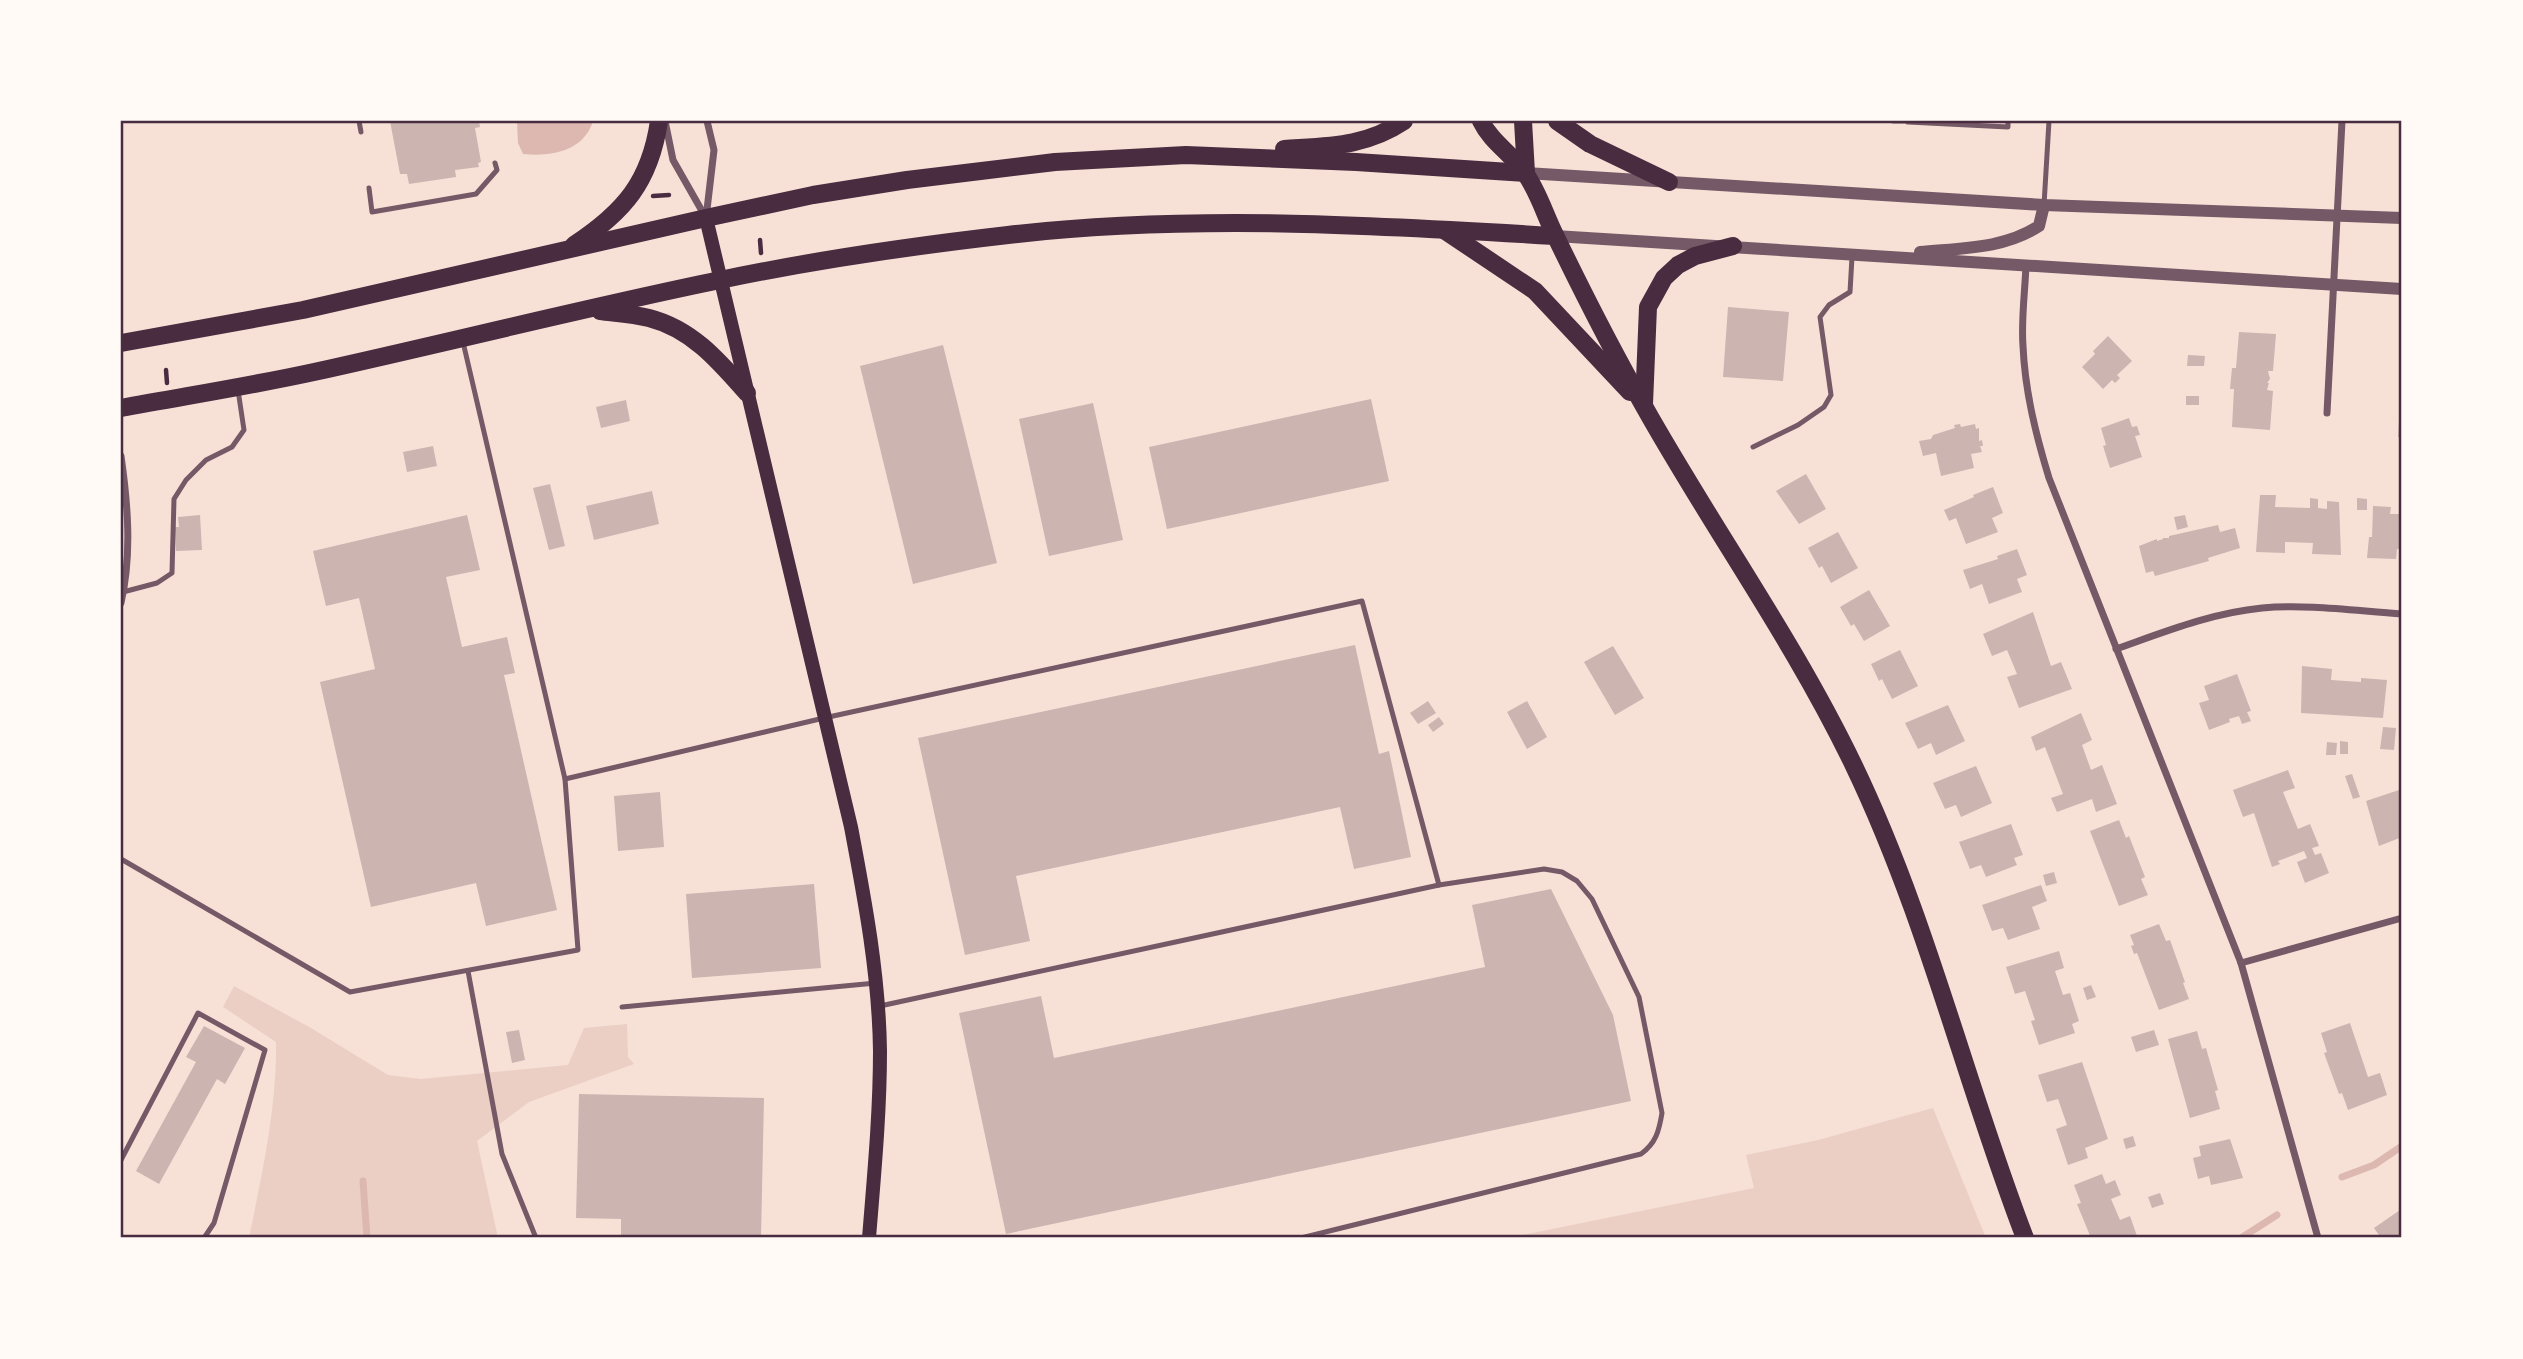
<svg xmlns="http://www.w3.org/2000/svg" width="2523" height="1359" font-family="'Golos Text',sans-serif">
<rect width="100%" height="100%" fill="#f7e1d7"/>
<!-- green -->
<g fill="#ebcfc5">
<path d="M 234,986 L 311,1028 L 388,1075 L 421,1079 L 568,1065 L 584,1028 L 627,1024 L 628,1057 L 634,1064 L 529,1102 L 477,1141 L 498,1238 L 249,1238 C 262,1174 277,1107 276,1042 L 223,1007 Z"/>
<path d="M 1933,1108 L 1986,1238 L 1508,1238 L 1754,1188 L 1746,1155 L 1818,1140 Z"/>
</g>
<!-- water -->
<path fill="#dcb8b0" d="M 517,121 L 593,121 C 584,151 551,157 523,154 L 518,143 Z"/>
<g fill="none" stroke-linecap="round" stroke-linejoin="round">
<!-- stream -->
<g stroke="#dcb8b0" stroke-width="7">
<path d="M 2342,1177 L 2374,1165 L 2402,1146"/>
<path d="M 363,1181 L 367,1238"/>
<path d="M 2241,1238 L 2277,1215"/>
</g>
</g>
<!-- building -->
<g fill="#ccb4b1">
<path d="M 390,121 L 479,121 L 480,127 L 475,128 L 481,162 L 478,163 L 479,167 L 455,170 L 456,177 L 409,184 L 407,174 L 400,174 Z"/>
<path d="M 1728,307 L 1789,312 L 1783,381 L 1723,377 Z"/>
<path d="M 2239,332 L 2276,334 L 2273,371 L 2268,371 L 2270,379 L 2267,383 L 2269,383 L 2267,390 L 2273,391 L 2270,430 L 2232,427 L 2234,389 L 2230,389 L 2232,368 L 2236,368 Z"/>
<path d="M 2108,336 L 2132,361 L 2117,375 L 2120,378 L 2115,383 L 2112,380 L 2103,389 L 2082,367 L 2095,354 L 2093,351 Z"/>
<path d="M 943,345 L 997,563 L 913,584 L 860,366 Z"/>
<path d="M 2188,355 L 2205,356 L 2204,366 L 2187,366 Z"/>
<rect x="2186" y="396" width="13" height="9"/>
<path d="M 1371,399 L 1389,481 L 1167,529 L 1149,447 Z"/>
<path d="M 626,400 L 630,421 L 601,428 L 596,407 Z"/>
<path d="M 1093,403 L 1123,540 L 1049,556 L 1019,419 Z"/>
<path d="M 2400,406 L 2402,406 L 2402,437 L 2398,437 Z"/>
<path d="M 2129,418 L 2132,427 L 2137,426 L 2140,435 L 2135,436 L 2142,457 L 2110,468 L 2103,446 L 2106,445 L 2101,428 Z"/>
<path d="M 1960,424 L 1961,427 L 1975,424 L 1976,429 L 1979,428 L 1979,441 L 1982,440 L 1983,446 L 1980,446 L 1982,452 L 1971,454 L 1974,468 L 1941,476 L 1936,453 L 1923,456 L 1919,441 L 1931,439 L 1933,435 L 1955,428 L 1954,425 Z"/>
<path d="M 433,446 L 437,466 L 407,472 L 403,452 Z"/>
<path d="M 1806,474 L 1826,509 L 1799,524 L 1776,491 Z"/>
<path d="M 550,484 L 565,546 L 549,550 L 533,488 Z"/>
<path d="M 1993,487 L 2003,513 L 1992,518 L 1998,532 L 1966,544 L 1956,518 L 1949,521 L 1944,510 L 1974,497 L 1973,495 Z"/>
<path d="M 652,491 L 659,524 L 594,540 L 586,506 Z"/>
<path d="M 2260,495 L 2276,495 L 2275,507 L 2310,508 L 2310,498 L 2318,499 L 2318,508 L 2327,509 L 2327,501 L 2339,502 L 2341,555 L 2312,554 L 2313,543 L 2285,542 L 2285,553 L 2256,552 Z"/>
<path d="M 2357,498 L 2367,499 L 2367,510 L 2357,510 Z"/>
<path d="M 2373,506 L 2391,507 L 2390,514 L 2402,514 L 2402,549 L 2397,549 L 2396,559 L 2367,558 L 2369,537 L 2372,537 Z"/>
<path d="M 200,515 L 202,550 L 176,551 L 175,527 L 179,527 L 178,517 Z"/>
<path d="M 467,515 L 480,570 L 446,577 L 462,647 L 507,637 L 515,673 L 504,675 L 557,910 L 486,926 L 476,883 L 371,907 L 320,682 L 375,669 L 359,598 L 326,606 L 313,551 Z"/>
<path d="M 2185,515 L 2188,527 L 2177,530 L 2174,517 Z"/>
<path d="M 2218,525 L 2220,532 L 2235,528 L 2240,548 L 2208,558 L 2209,561 L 2155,576 L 2153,571 L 2146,573 L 2139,546 L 2157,539 L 2157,541 L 2163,539 L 2163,538 L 2169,538 L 2169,536 Z"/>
<path d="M 1838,532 L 1858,568 L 1831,583 L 1822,566 L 1819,568 L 1808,548 Z"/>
<path d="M 2017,549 L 2027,575 L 2017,579 L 2022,592 L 1989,604 L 1982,584 L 1970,589 L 1963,570 L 1998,559 L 1997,556 Z"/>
<path d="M 1869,590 L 1890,626 L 1864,641 L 1854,624 L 1851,626 L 1840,607 Z"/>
<path d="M 2033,612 L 2051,666 L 2061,662 L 2072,689 L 2019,708 L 2007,677 L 2017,674 L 2007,650 L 1992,656 L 1983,634 Z"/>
<path d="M 1355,645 L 1379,754 L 1389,751 L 1411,857 L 1354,869 L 1340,807 L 1016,876 L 1030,941 L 965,955 L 918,738 Z"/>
<path d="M 1613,646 L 1644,698 L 1615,715 L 1584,662 Z"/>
<path d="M 1900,650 L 1918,686 L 1892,699 L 1882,679 L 1879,681 L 1871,664 Z"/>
<path d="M 2302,666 L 2332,669 L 2331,680 L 2361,682 L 2361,678 L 2387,680 L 2383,718 L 2301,713 Z"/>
<path d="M 2237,674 L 2251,711 L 2247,712 L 2251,721 L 2242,724 L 2239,716 L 2229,719 L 2230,722 L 2209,730 L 2199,703 L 2209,700 L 2204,686 Z"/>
<path d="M 1428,701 L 1436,713 L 1418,724 L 1410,713 Z"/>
<path d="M 1527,701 L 1547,737 L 1527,749 L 1507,712 Z"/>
<path d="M 1948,705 L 1965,741 L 1936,755 L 1931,743 L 1918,749 L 1905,723 Z"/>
<path d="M 2081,713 L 2092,740 L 2082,745 L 2091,770 L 2102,765 L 2117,804 L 2096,812 L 2092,799 L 2057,812 L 2051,798 L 2063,794 L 2045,747 L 2036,751 L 2031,737 Z"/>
<path d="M 1439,717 L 1444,724 L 1433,732 L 1428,725 Z"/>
<path d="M 2383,727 L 2396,728 L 2394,750 L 2380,749 Z"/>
<path d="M 2340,741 L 2348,742 L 2348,754 L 2340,754 Z"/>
<path d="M 2327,742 L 2337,743 L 2336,755 L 2326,755 Z"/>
<path d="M 1976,766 L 1992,803 L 1961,817 L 1956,805 L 1945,809 L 1933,783 Z"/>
<path d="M 2288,770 L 2295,788 L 2283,792 L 2298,829 L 2310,824 L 2319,846 L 2312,848 L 2315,855 L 2321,853 L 2329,873 L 2305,883 L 2297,862 L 2307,858 L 2304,851 L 2278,861 L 2280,864 L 2272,867 L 2254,813 L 2243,817 L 2233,790 Z"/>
<path d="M 2352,774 L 2360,797 L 2353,799 L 2345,776 Z"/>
<path d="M 2402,789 L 2402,837 L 2379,846 L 2366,801 Z"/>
<path d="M 660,792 L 664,847 L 618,851 L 614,796 Z"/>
<path d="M 2119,820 L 2126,838 L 2129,836 L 2145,877 L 2141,879 L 2148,895 L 2119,906 L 2090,831 Z"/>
<path d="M 2011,824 L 2023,855 L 2014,858 L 2017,865 L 1986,877 L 1981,865 L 1970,869 L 1959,842 Z"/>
<path d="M 2054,872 L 2057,883 L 2046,886 L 2043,875 Z"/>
<path d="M 814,884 L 821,968 L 692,978 L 686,894 Z"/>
<path d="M 2041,885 L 2047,901 L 2032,907 L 2040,929 L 2008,940 L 2003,928 L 1992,931 L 1982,905 Z"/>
<path d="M 1551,889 L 1613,1015 L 1631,1101 L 1006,1234 L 959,1013 L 1041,996 L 1054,1058 L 1485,967 L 1472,905 Z"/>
<path d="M 2159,924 L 2166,941 L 2170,940 L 2185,982 L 2183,983 L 2189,999 L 2159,1010 L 2137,953 L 2134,954 L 2131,946 L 2134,945 L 2130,935 Z"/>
<path d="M 2059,951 L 2064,968 L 2055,971 L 2063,995 L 2070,993 L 2079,1021 L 2072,1024 L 2075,1033 L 2039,1045 L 2031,1021 L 2035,1020 L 2025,991 L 2015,994 L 2006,967 Z"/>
<path d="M 2091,985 L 2096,997 L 2087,1000 L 2083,988 Z"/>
<path d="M 2350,1023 L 2368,1077 L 2380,1073 L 2387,1095 L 2348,1110 L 2342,1093 L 2339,1094 L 2324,1053 L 2327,1052 L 2321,1033 Z"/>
<path d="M 204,1026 L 245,1048 L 225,1084 L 217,1079 L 159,1184 L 136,1171 L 196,1062 L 186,1057 Z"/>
<path d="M 519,1030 L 525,1060 L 512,1063 L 506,1032 Z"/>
<path d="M 2154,1030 L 2159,1045 L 2136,1052 L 2131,1037 Z"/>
<path d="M 2197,1031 L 2202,1049 L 2206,1048 L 2218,1090 L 2215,1091 L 2220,1109 L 2190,1118 L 2168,1039 Z"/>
<path d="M 2082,1062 L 2108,1139 L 2085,1148 L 2088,1158 L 2068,1165 L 2056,1129 L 2067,1125 L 2058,1099 L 2047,1102 L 2038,1075 Z"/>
<path d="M 579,1094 L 764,1098 L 761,1238 L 621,1238 L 621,1219 L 576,1218 Z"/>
<path d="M 2133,1136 L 2136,1146 L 2126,1149 L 2123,1139 Z"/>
<path d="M 2230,1139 L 2243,1178 L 2211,1185 L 2209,1176 L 2198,1179 L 2193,1158 L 2201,1156 L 2199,1146 Z"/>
<path d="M 2102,1174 L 2106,1184 L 2115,1180 L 2121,1195 L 2111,1199 L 2120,1220 L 2130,1216 L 2137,1236 L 2130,1238 L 2091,1238 L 2077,1204 L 2081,1203 L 2074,1185 Z"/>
<path d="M 2160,1193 L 2164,1204 L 2152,1208 L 2148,1197 Z"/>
<path d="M 2400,1210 L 2402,1213 L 2402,1238 L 2381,1238 L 2374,1228 Z"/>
</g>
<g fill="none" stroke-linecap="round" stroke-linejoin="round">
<!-- path -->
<g stroke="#4a2c40" stroke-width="4.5">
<path d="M 653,196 L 669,195"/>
<path d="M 760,240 L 761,253"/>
<path d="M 166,370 L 167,383"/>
</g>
<!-- service -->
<g stroke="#755966" stroke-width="5">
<path d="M 359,121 L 361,132"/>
<path d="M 1893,121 L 1908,121"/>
<path d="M 1908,122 L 2008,127 L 2008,121"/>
<path d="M 369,188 L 372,212 L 476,194 L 497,170 L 495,163"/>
<path d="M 2044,205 L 2049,121"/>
<path d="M 463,342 L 565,779 L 824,718 L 1362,601 L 1439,885"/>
<path d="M 1753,447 L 1798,425 L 1824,407 L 1831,395 L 1820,317 L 1829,305 L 1850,292 L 1852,257"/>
<path d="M 123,592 L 157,583 L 172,573 L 174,499 L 186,480 L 206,460 L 232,447 L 244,430 L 238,390"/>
<path d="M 121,859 L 350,992 L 578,950 L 565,779"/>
<path d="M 468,971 L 502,1154 L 536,1238"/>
<path d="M 880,1006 L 1439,885 L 1544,869 L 1562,872 L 1577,881 L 1592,899 L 1639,997 L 1662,1113 C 1659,1131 1656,1143 1641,1154 L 1301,1238"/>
<path d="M 622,1007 L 876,983"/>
<path d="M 121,1160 L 198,1013 L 265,1050 L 214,1223 L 204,1238"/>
</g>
<!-- minor -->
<g stroke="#755966" stroke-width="7">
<path d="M 665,121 L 673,160 L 706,218"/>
<path d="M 706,218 L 714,150 L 707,121"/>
<path d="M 2026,265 C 2025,292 2021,320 2023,346 C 2025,392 2036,435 2049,478 L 2241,963 L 2318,1238"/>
<path d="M 2327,413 L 2342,121"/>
<path d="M 121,456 C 128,505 132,555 121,603"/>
<path d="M 2116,649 C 2164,632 2211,613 2262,608 C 2308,604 2356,611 2402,614"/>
<path d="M 2241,963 L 2402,918"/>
</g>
<!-- tertiary -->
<g stroke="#755966" stroke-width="12">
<path d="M 1526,173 L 2044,205 L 2402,218"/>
<path d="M 1555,236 L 2402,289"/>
<path d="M 1920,252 C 1961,248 2004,249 2039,226 L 2044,205"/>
</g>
<!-- secondary -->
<path stroke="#4a2c40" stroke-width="14" d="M 706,218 L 851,827 C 865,901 879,975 880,1051 C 880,1113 874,1176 869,1238"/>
<!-- primary -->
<g stroke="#4a2c40" stroke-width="18">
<path d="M 1481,121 C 1491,142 1512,154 1525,173 C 1538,191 1545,215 1555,235 C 1583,293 1613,352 1645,408 C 1713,529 1794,641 1854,766 C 1927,918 1965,1082 2025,1238"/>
<path d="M 1523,121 L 1526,173"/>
<path d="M 1557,121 L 1590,144 L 1669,182"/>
<path d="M 1284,149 C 1329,146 1365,147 1404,121"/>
<path d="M 1444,230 L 1535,291 L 1630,392"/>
<path d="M 574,245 C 624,212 650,182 659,121"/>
<path d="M 600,311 C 616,313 633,314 649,318 C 692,329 719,361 747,393"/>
<path d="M 121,343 L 303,310 L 706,218 L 813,195 L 907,180 L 1055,162 L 1186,155 L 1356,162 L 1526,173"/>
<path d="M 1644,404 L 1648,307 L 1664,278 L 1678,265 L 1695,256 L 1733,246"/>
<path d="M 121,408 C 185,396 250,386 314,372 C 450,342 584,308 720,280 C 815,260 912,246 1008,235 C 1190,214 1373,225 1555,236"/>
</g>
</g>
<!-- border -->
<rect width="2523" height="1359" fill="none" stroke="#fffaf5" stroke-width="245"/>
<rect x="122" y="122" width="2278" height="1114" fill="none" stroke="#4a2c40" stroke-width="2.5"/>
</svg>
